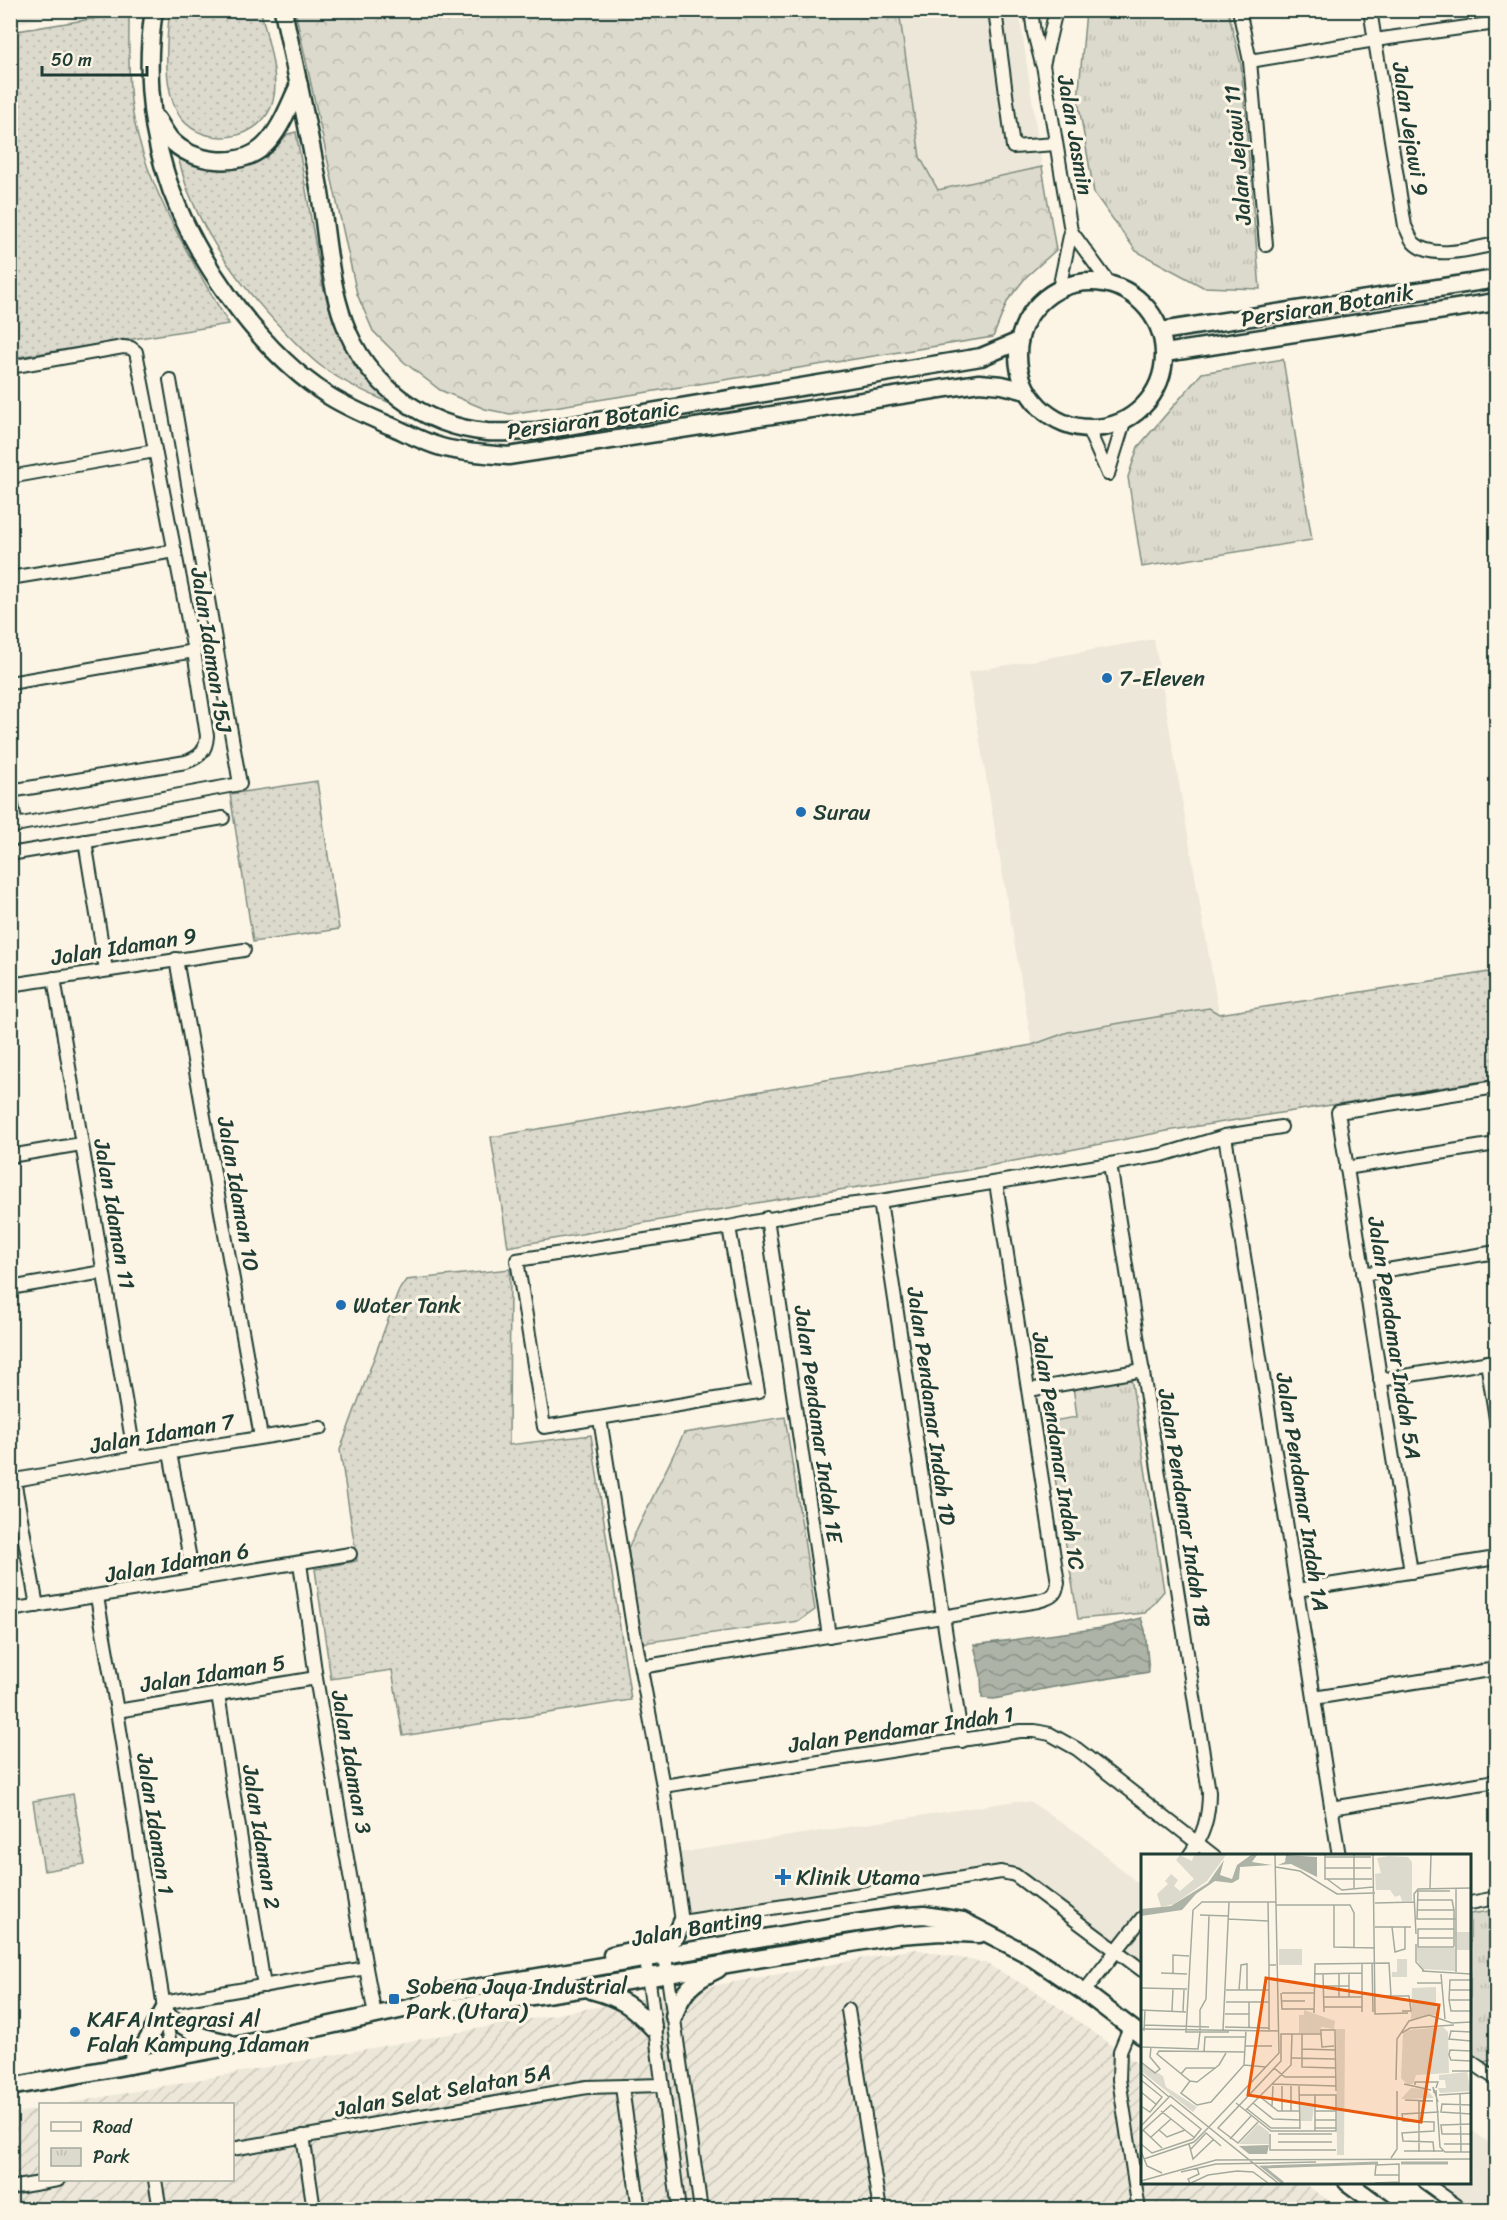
<svg xmlns="http://www.w3.org/2000/svg" width="1507" height="2220" font-family="Sriracha,sans-serif">
<defs>
<pattern id="industrial-furrows" width="10" height="10" patternUnits="userSpaceOnUse" patternTransform="scale(1.5)"><rect width="10" height="10" fill="#ece7d8"/><path d="M-1 1l2-2M0 10L10 0M9 11l2-2" fill="none" stroke="#cac7ba"/></pattern>
<pattern id="grass-dots" width="8" height="8" patternUnits="userSpaceOnUse" patternTransform="scale(1.5)"><rect width="8" height="8" fill="#dcdacc"/><path d="M2 2h.1M6 6h.1" fill="none" stroke="#bcbcb0" stroke-width="1.8" stroke-linecap="round"/></pattern>
<pattern id="forest-crowns" width="20" height="18" patternUnits="userSpaceOnUse" patternTransform="scale(1.5)"><rect width="20" height="18" fill="#dcdacc"/><path d="M2 6a3 3 0 1 1 6 0M12 15a3 3 0 1 1 6 0" fill="none" stroke="#bcbcb0"/></pattern>
<pattern id="park-tufts" width="24" height="20" patternUnits="userSpaceOnUse" patternTransform="scale(1.5)"><rect width="24" height="20" fill="#dcdacc"/><path d="M3 7l-1-3M5 7V3M7 7l1-3M15 17l-1-3M17 17v-4M19 17l1-3" fill="none" stroke="#bcbcb0"/></pattern>
<pattern id="water-waves" width="16" height="10" patternUnits="userSpaceOnUse" patternTransform="scale(1.5)"><rect width="16" height="10" fill="#aeb3a7"/><path d="M0 5q4-4 8 0t8 0" fill="none" stroke="#8d9389"/></pattern>
</defs>
<rect width="100%" height="100%" fill="#fcf5e5"/>
<filter id="ink" filterUnits="userSpaceOnUse"><feTurbulence type="fractalNoise" baseFrequency=".0167" numOctaves="2"/><feDisplacementMap in="SourceGraphic" scale="12" xChannelSelector="R" yChannelSelector="G"/><feConvolveMatrix kernelMatrix="1 2 1 2 8 2 1 2 1" color-interpolation-filters="sRGB"/></filter>
<g filter="url(#ink)">
<!-- built -->
<g fill="#ece7d8">
<path d="M 11,10 L 85,10 L 86,11 L 11,24 Z"/>
<path d="M 899,11 L 1019,11 L 1042,167 L 938,191 L 920,157 Z"/>
<path d="M 1154,639 L 1219,1014 L 1068,1032 L 1032,1045 L 968,672 Z"/>
<path d="M 1016,1801 L 1032,1803 L 1084,1837 L 1142,1887 L 1142,1964 L 1017,1870 L 687,1915 L 678,1853 Z"/>
<path d="M 1470,2129 L 1496,2148 L 1496,2209 L 1473,2209 L 1434,2183 L 1470,2182 Z"/>
</g>
<!-- industrial -->
<path fill="url(#industrial-furrows)" d="M 915,1949 L 985,1963 L 1040,1994 L 1142,2067 L 1142,2182 L 1303,2183 L 1341,2209 L 11,2210 L 11,2114 L 40,2109 L 40,2180 L 232,2180 L 232,2104 L 65,2104 Z"/>
<!-- grass -->
<g fill="url(#grass-dots)" stroke="#7e8c80" stroke-width="1.5">
<path d="M 170,10 L 261,11 C 266,36 280,75 273,101 C 263,140 206,150 181,118 C 162,92 166,41 170,10 Z"/>
<path d="M 116,15 L 129,18 C 129,46 128,74 131,101 C 139,174 191,261 229,324 L 11,358 L 11,32 Z"/>
<path d="M 296,132 L 322,283 L 333,321 L 355,366 L 390,403 C 368,393 346,384 325,369 C 310,359 298,345 285,332 C 246,292 209,245 189,193 C 184,182 182,169 178,158 L 211,166 L 268,153 L 288,134 Z"/>
<path d="M 317,781 L 339,929 L 253,942 L 230,794 Z"/>
<path d="M 1496,971 L 1496,1079 L 1167,1131 L 963,1171 L 780,1199 L 508,1247 L 491,1137 L 1032,1045 L 1068,1032 L 1209,1008 L 1219,1014 Z"/>
<path d="M 510,1269 L 509,1445 L 591,1435 L 631,1700 L 403,1736 L 392,1670 L 331,1679 L 315,1569 L 357,1561 L 340,1450 L 399,1290 L 406,1280 Z"/>
<path d="M 73,1794 L 85,1864 L 44,1871 L 33,1801 Z"/>
</g>
<!-- forest -->
<g fill="url(#forest-crowns)" stroke="#7e8c80" stroke-width="1.5">
<path d="M 295,11 L 899,11 L 920,157 L 938,190 L 1042,167 L 1056,250 L 1026,277 L 1008,300 L 993,337 L 510,414 L 485,409 L 440,390 L 404,362 L 373,331 L 357,294 Z"/>
<path d="M 785,1417 L 815,1610 L 799,1621 L 642,1643 L 628,1548 L 684,1433 Z"/>
</g>
<!-- park -->
<g fill="url(#park-tufts)" stroke="#7e8c80" stroke-width="1.5">
<path d="M 1086,11 L 1228,11 L 1241,65 L 1260,289 L 1203,287 L 1136,251 L 1094,193 L 1078,101 Z"/>
<path d="M 1283,359 L 1312,540 L 1142,567 L 1128,477 L 1138,447 L 1202,373 Z"/>
<path d="M 1131,1377 L 1164,1591 L 1145,1613 L 1078,1619 L 1046,1422 L 1077,1417 L 1073,1386 Z"/>
<path d="M 1496,1910 L 1496,2059 L 1480,2063 L 1470,2055 L 1470,1914 Z"/>
</g>
<!-- water -->
<path fill="url(#water-waves)" stroke="#758479" stroke-width="1.5" d="M 1141,1618 L 1145,1630 L 1149,1672 L 1054,1687 L 994,1699 L 982,1698 L 981,1675 L 974,1645 L 1102,1628 Z"/>
<g fill="none" stroke-linecap="round" stroke-linejoin="round">
<!-- minor casing -->
<g stroke="#1f3d34" stroke-width="16">
<g id="minor">
<path d="M 995,10 L 1013,147 L 1056,144"/>
<path d="M 1031,10 L 1034,33 L 1042,64"/>
<path d="M 1056,10 L 1043,65 L 1071,231 L 1059,289"/>
<path d="M 1239,10 L 1250,61 L 1266,245"/>
<path d="M 1370,10 L 1405,226 C 1408,231 1410,239 1414,243 C 1432,261 1475,248 1496,244"/>
<path d="M 1250,61 L 1375,40 L 1496,23"/>
<path d="M 1071,231 L 1109,283"/>
<path d="M 10,367 L 123,347 L 131,348 L 136,352 L 194,651 L 207,736 C 206,751 200,757 186,762 L 10,791"/>
<path d="M 1088,429 L 1108,474"/>
<path d="M 1108,474 L 1124,422"/>
<path d="M 10,477 L 155,451"/>
<path d="M 10,578 L 175,551"/>
<path d="M 10,683 L 194,651"/>
<path d="M 10,794 L 16,826"/>
<path d="M 10,826 L 240,784 L 170,380"/>
<path d="M 85,841 L 106,970"/>
<path d="M 10,854 L 223,818"/>
<path d="M 176,959 L 261,1437"/>
<path d="M 54,978 L 135,1458"/>
<path d="M 10,985 L 244,950"/>
<path d="M 1225,1136 L 1339,1856"/>
<path d="M 10,1156 L 81,1144"/>
<path d="M 1110,1164 L 1209,1792 C 1209,1817 1204,1835 1189,1856"/>
<path d="M 1346,1168 L 1496,1144"/>
<path d="M 880,1201 L 962,1741"/>
<path d="M 767,1218 L 829,1636"/>
<path d="M 729,1227 L 758,1392 L 544,1427 L 517,1260 L 729,1227 L 830,1207 L 880,1201 L 1110,1164 L 1162,1155 L 1225,1136 L 1281,1127"/>
<path d="M 1363,1274 L 1496,1252"/>
<path d="M 10,1288 L 103,1272"/>
<path d="M 1487,1362 L 1496,1419"/>
<path d="M 1380,1380 L 1496,1361"/>
<path d="M 1029,1390 L 1143,1370"/>
<path d="M 600,1419 L 633,1627 L 663,1786 L 682,1922 L 1001,1872 L 1015,1875 L 1142,1970"/>
<path d="M 170,1453 L 194,1580"/>
<path d="M 14,1480 L 37,1606"/>
<path d="M 10,1481 L 135,1458 L 321,1428"/>
<path d="M 1411,1572 L 1338,1112 L 1496,1087"/>
<path d="M 1297,1590 L 1496,1558"/>
<path d="M 97,1597 L 117,1711 L 172,2058"/>
<path d="M 10,1610 L 350,1554"/>
<path d="M 641,1667 L 1038,1601 C 1050,1598 1056,1596 1058,1583 L 996,1183"/>
<path d="M 218,1694 L 264,1986"/>
<path d="M 1314,1698 L 1496,1669"/>
<path d="M 117,1711 L 316,1678"/>
<path d="M 663,1786 L 1020,1731 L 1035,1731 L 1050,1734 L 1077,1749 L 1214,1856"/>
<path d="M 1331,1808 L 1496,1781"/>
<path d="M 1470,1903 L 1496,1898"/>
<path d="M 665,1956 L 701,2210"/>
<path d="M 646,1959 L 679,2210"/>
<path d="M 366,1968 L 375,2015"/>
<path d="M 1084,1992 L 1142,1918"/>
<path d="M 163,2003 L 366,1968 L 316,1678 L 300,1563"/>
<path d="M 848,2010 L 880,2210"/>
<path d="M 1130,2027 L 1120,2051 L 1119,2079 L 1139,2210"/>
<path d="M 1470,2061 L 1496,2079"/>
<path d="M 622,2087 L 639,2210"/>
<path d="M 303,2136 L 314,2210"/>
<path d="M 232,2149 L 587,2087 L 662,2085"/>
<path d="M 155,2180 L 160,2210"/>
<path d="M 1424,2182 L 1463,2210"/>
<path d="M 10,2188 L 58,2180"/>
</g>
</g>
<!-- secondary casing -->
<g stroke="#1f3d34" stroke-width="21">
<g id="secondary">
<path d="M 154,10 C 146,61 149,119 164,168 C 188,251 257,350 329,396 C 348,408 370,417 391,426 C 407,433 424,442 441,447 C 463,453 486,454 508,456 L 979,383 L 1002,385 L 1027,391"/>
<path d="M 283,10 C 296,71 309,132 320,193 C 327,236 329,281 344,322 C 366,384 423,426 487,432 C 504,433 521,431 537,431 L 981,357 L 1019,341"/>
<path d="M 157,119 C 161,125 165,133 170,139 C 191,163 240,169 264,146 C 281,130 289,105 299,85"/>
<circle cx="1091" cy="355" r="73"/>
<path d="M 1161,331 L 1496,279"/>
<path d="M 1165,353 L 1496,302"/>
<path d="M 612,1955 L 666,1943 L 676,1936 L 682,1922"/>
<path d="M 591,1990 C 621,1998 633,2006 654,2029"/>
<path d="M 420,2007 L 453,2008 L 586,1988 L 899,1935 L 941,1932 L 979,1934"/>
<path d="M 165,2015 L 203,2037 L 229,2043"/>
<path d="M 674,2016 C 682,1990 695,1980 718,1969"/>
<path d="M 129,2065 L 146,2043 L 164,2010"/>
<path d="M 10,2087 L 239,2045 L 413,2007 L 451,1992 L 805,1931 L 895,1917 L 924,1915 L 963,1921 L 1027,1954 L 1084,1992 L 1142,2036"/>
<path d="M 1347,2182 L 1385,2210"/>
</g>
</g>
<!-- minor -->
<use href="#minor" stroke="#fcf5e5" stroke-width="12"/>
<!-- secondary -->
<use href="#secondary" stroke="#fcf5e5" stroke-width="16"/>
</g>
</g>
<!-- markers -->
<g fill="#1f6fb2" stroke="#fcf5e5" stroke-width="2">
<circle cx="1107" cy="678" r="6"/>
<circle cx="801" cy="812" r="6"/>
<circle cx="341" cy="1305" r="6"/>
<path d="M780 1868h6v6h6v6h-6v6h-6v-6h-6v-6h6z"/>
<rect x="388" y="1993" width="12" height="12" rx="3"/>
<circle cx="75" cy="2032" r="6"/>
</g>
<g text-anchor="middle" stroke-width="6" stroke-linejoin="round" paint-order="stroke">
<!-- street labels -->
<g font-size="22" fill="#1f3d34" stroke="#fcf5e5">
<text transform="translate(1411 129) rotate(81)" y="8">Jalan Jejawi 9</text>
<text transform="translate(1076 135) rotate(80)" y="8">Jalan Jasmin</text>
<text transform="translate(1237 155) rotate(-95)" y="8">Jalan Jejawi 11</text>
<text transform="translate(1327 305) rotate(-9)" y="8">Persiaran Botanik</text>
<text transform="translate(593 419) rotate(-8)" y="8">Persiaran Botanic</text>
<text transform="translate(212 650) rotate(81)" y="8">Jalan Idaman 15J</text>
<text transform="translate(124 946) rotate(-9)" y="8">Jalan Idaman 9</text>
<text transform="translate(239 1194) rotate(80)" y="8">Jalan Idaman 10</text>
<text transform="translate(115 1214) rotate(80)" y="8">Jalan Idaman 11</text>
<text transform="translate(1395 1338) rotate(81)" y="8">Jalan Pendamar Indah 5A</text>
<text transform="translate(932 1406) rotate(82)" y="8">Jalan Pendamar Indah 1D</text>
<text transform="translate(819 1424) rotate(82)" y="8">Jalan Pendamar Indah 1E</text>
<text transform="translate(162 1433) rotate(-10)" y="8">Jalan Idaman 7</text>
<text transform="translate(1059 1451) rotate(81)" y="8">Jalan Pendamar Indah 1C</text>
<text transform="translate(1303 1492) rotate(81)" y="8">Jalan Pendamar Indah 1A</text>
<text transform="translate(1185 1508) rotate(81)" y="8">Jalan Pendamar Indah 1B</text>
<text transform="translate(177 1562) rotate(-10)" y="8">Jalan Idaman 6</text>
<text transform="translate(213 1673) rotate(-9)" y="8">Jalan Idaman 5</text>
<text transform="translate(901 1729) rotate(-8)" y="8">Jalan Pendamar Indah 1</text>
<text transform="translate(352 1762) rotate(80)" y="8">Jalan Idaman 3</text>
<text transform="translate(156 1824) rotate(81)" y="8">Jalan Idaman 1</text>
<text transform="translate(262 1837) rotate(81)" y="8">Jalan Idaman 2</text>
<text transform="translate(697 1927) rotate(-10)" y="8">Jalan Banting</text>
<text transform="translate(443 2090) rotate(-10)" y="8">Jalan Selat Selatan 5A</text>
</g>
<!-- poi labels -->
<g font-size="22" fill="#1f3d34" stroke="#fcf5e5" text-anchor="start">
<text x="1119" y="686">7-Eleven</text>
<text x="813" y="820">Surau</text>
<text x="353" y="1313">Water Tank</text>
<text x="796" y="1885">Klinik Utama</text>
<text x="406" y="1994">Sobena Jaya Industrial<tspan x="406" dy="25">Park (Utara)</tspan></text>
<text x="87" y="2027">KAFA Integrasi Al<tspan x="87" dy="25">Falah Kampung Idaman</tspan></text>
</g>
</g>
<!-- overview -->
<g transform="translate(1141 1854)">
<rect width="330" height="330" fill="#fcf5e5"/>
<path d="M 276,94 L 314,94 L 314,117 L 281,115 L 276,106 ZM 256,105 L 266,105 L 266,123 L 251,123 L 251,118 L 256,118 ZM 295,133 L 295,161 L 270,165 L 271,134 ZM 163,156 L 194,167 L 193,175 L 180,173 L 179,179 L 158,179 L 158,161 L 163,161 ZM 195,175 L 204,175 L 203,301 L 196,301 Z" fill="#dcdacc"/>
<path d="M 39,1 L 51,7 L 53,1 L 85,1 L 66,27 L 33,50 L 20,53 L 16,40 L 27,30 L 24,27 L 30,20 L 37,26 L 33,32 L 39,37 L 53,25 L 35,6 ZM 248,2 L 267,3 L 271,8 L 271,47 L 261,47 L 259,41 L 254,43 L 249,36 L 235,36 L 234,20 L 240,19 L 236,4 ZM 302,173 L 307,178 L 308,219 L 275,221 L 272,230 L 266,230 L 260,224 L 262,180 L 268,176 ZM 0,209 L 22,222 L 25,233 L 56,253 L 52,258 L 0,217 Z" fill="#dcdacc"/>
<path d="M 316,78 L 330,78 L 330,96 L 316,96 ZM 326,218 L 330,237 L 299,239 L 297,234 L 305,234 L 304,226 L 298,226 L 298,221 ZM 270,234 L 285,235 L 293,244 L 260,245 Z" fill="#dcdacc"/>
<path d="M 138,95 L 161,95 L 161,111 L 138,111 ZM 159,251 L 173,252 L 171,267 L 159,267 ZM 117,270 L 128,278 L 128,290 L 98,290 Z" fill="#dcdacc"/>
<path d="M 110,1 L 116,1 L 111,8 L 131,11 L 99,13 L 98,25 L 91,29 L 74,27 L 55,40 L 41,56 L 0,62 L 0,55 L 30,52 L 67,29 L 83,6 L 79,21 L 91,25 L 96,11 ZM 145,1 L 176,3 L 176,23 L 150,10 L 137,11 L 144,8 ZM 128,291 L 126,300 L 108,300 L 98,292 Z" fill="#aeb3a7"/>
<path fill="none" stroke="#aeb3a7" stroke-width="3" d="M 260,309 L 307,309M 142,329 L 122,313 L 237,309"/>
<path fill="none" stroke="#a4ab9e" stroke-width="1.5" d="M 184,1 L 184,25 L 231,25M 213,1 L 213,35M 232,1 L 234,160 L 267,159M 184,3 L 230,3M 135,13 L 159,17 L 196,40 L 234,39M 184,14 L 230,14M 186,25 L 201,36 L 232,33M 289,34 L 290,1M 309,37 L 277,37 L 276,65 L 315,65M 276,46 L 311,46 L 313,56 L 313,92 L 312,93 L 277,93 L 277,75 L 313,75M 127,48 L 128,111M 234,49 L 274,48M 135,51 L 209,51 L 213,59 L 213,94M 193,51 L 193,93 L 234,94M 276,56 L 313,56M 59,61 L 88,62M 87,65 L 127,67M 234,73 L 270,73M 251,73 L 254,98 L 264,95 L 264,73M 275,80 L 273,40 L 277,35 L 330,34M 277,84 L 312,84M 275,90 L 275,108 L 283,117M 221,109 L 221,158M 231,109 L 232,158M 281,117 L 330,120M 315,118 L 315,34M 20,119 L 46,120M 32,119 L 32,101 L 48,102M 208,119 L 208,143M 173,120 L 221,119M 182,120 L 183,158M 198,120 L 198,143M 300,120 L 304,165M 330,126 L 309,126 L 308,146 L 310,157 L 330,157M 276,129 L 300,129M 183,132 L 208,132M 0,134 L 46,135M 85,136 L 128,136M 98,136 L 100,111 L 106,110 L 106,136M 308,136 L 330,136M 140,139 L 141,155 L 173,155M 141,139 L 173,139M 234,142 L 268,142 L 270,157 L 261,157M 183,143 L 221,143M 308,146 L 330,146M 140,147 L 164,147M 85,148 L 128,148M 108,148 L 108,173M 183,153 L 221,153M 0,156 L 45,158M 31,157 L 32,135M 42,158 L 43,136M 173,159 L 174,110 L 248,109 L 250,142M 84,160 L 108,160M 3,171 L 68,173M 84,173 L 128,174M 0,175 L 138,177M 82,176 L 88,48M 128,176 L 128,111 L 135,111M 3,177 L 4,156M 44,178 L 88,178M 45,178 L 52,56 L 61,48 L 135,48M 59,178 L 59,156 L 65,145 L 68,62M 330,178 L 310,177 L 308,185 L 330,187M 261,179 L 269,174 L 313,171M 161,180 L 161,213 L 194,214M 180,180 L 181,193 L 193,192M 104,192 L 131,192M 0,193 L 57,195 L 59,178M 161,195 L 194,196M 330,197 L 309,196 L 308,201 L 310,206 L 330,207M 63,198 L 64,183 L 104,183M 85,199 L 78,211 L 56,228 L 49,227 L 16,200 L 18,197 L 104,198M 151,204 L 194,205M 0,208 L 14,219 L 19,215 L 9,203 L 10,193M 103,211 L 125,213M 133,214 L 144,223 L 194,223M 311,217 L 330,217M 0,219 L 28,243M 40,220 L 45,214 L 75,214M 0,226 L 21,243 L 9,258 L 0,252M 255,226 L 256,185 L 268,167 L 288,161 L 311,169 L 330,168M 49,227 L 40,239 L 56,251 L 70,248 L 103,211 L 105,176M 131,230 L 195,232M 263,230 L 290,236M 274,231 L 274,228 L 297,228 L 295,234M 141,232 L 141,257M 150,232 L 150,257M 158,232 L 159,275M 295,236 L 299,293 L 304,298 L 330,298M 0,238 L 16,251M 293,239 L 292,233 L 297,248M 319,240 L 320,298M 174,241 L 174,277M 298,241 L 330,239M 118,242 L 137,257 L 159,257M 264,246 L 292,247M 95,249 L 130,277 L 195,277 L 195,241 L 158,241M 112,249 L 132,265 L 159,266M 330,251 L 301,250 L 300,258 L 330,260M 131,252 L 132,232M 106,255 L 130,274 L 159,274M 20,257 L 54,284M 104,257 L 150,211 L 151,180M 174,257 L 195,257M 174,266 L 195,266M 117,268 L 97,289 L 77,274 L 140,207 L 140,180 L 180,180 L 180,176 L 194,176 L 195,237M 330,270 L 300,271 L 301,280 L 330,280M 0,272 L 29,242 L 137,329M 67,274 L 138,199 L 134,1M 174,274 L 195,274M 2,276 L 21,294M 18,276 L 26,283 L 44,276M 0,278 L 30,251 L 60,275 L 52,285 L 11,299 L 0,290M 129,280 L 129,296 L 195,296M 137,280 L 191,280M 10,283 L 30,265M 89,285 L 110,262M 137,288 L 191,288M 48,290 L 52,305 L 73,285M 303,290 L 330,290M 50,295 L 65,279 L 80,292M 0,297 L 6,312 L 21,319M 263,297 L 302,297M 278,298 L 278,247M 293,298 L 292,288 L 262,287 L 261,279 L 293,277 L 293,268 L 262,267 L 261,260 L 298,258M 250,304 L 256,295 L 256,237M 3,305 L 53,288 L 67,274M 40,318 L 75,310 L 175,308M 0,327 L 75,306 L 330,305M 49,329 L 47,325 L 58,320 L 56,314M 50,329 L 67,321 L 96,317 L 112,318 L 127,329M 234,329 L 258,328M 258,329 L 258,310 L 235,311 L 234,321 L 258,321"/>
<path fill="#e8590c" fill-opacity="0.15" stroke="#e8590c" stroke-width="3" d="M 125,124 L 298,151 L 280,268 L 107,241 Z"/>
<rect width="330" height="330" fill="none" stroke="#1f3d34" stroke-width="3"/>
</g>
<!-- margin -->
<rect width="1507" height="2220" fill="none" stroke="#fcf5e5" stroke-width="36"/>
<rect x="18" y="18" width="1471" height="2184" fill="none" stroke="#1f3d34" stroke-width="2" filter="url(#ink)"/>
<!-- legend -->
<rect x="39" y="2103" width="195" height="78" fill="#fcf5e5" stroke="#a4ab9e" stroke-width="1.5"/>
<rect x="51" y="2122" width="30" height="9" fill="#fcf5e5" stroke="#a4ab9e" stroke-width="1.5"/>
<text x="93" y="2133" font-size="18" fill="#1f3d34">Road</text>
<rect x="51" y="2148" width="30" height="18" fill="url(#park-tufts)" stroke="#a4ab9e" stroke-width="1.5"/>
<text x="93" y="2163" font-size="18" fill="#1f3d34">Park</text>
<!-- scale -->
<path d="M42 66v9h105v-9" fill="none" stroke="#1f3d34" stroke-width="3"/>
<text x="51" y="66" font-size="18" fill="#1f3d34" stroke="#fcf5e5" stroke-width="4.5" paint-order="stroke">50 m</text>
</svg>
